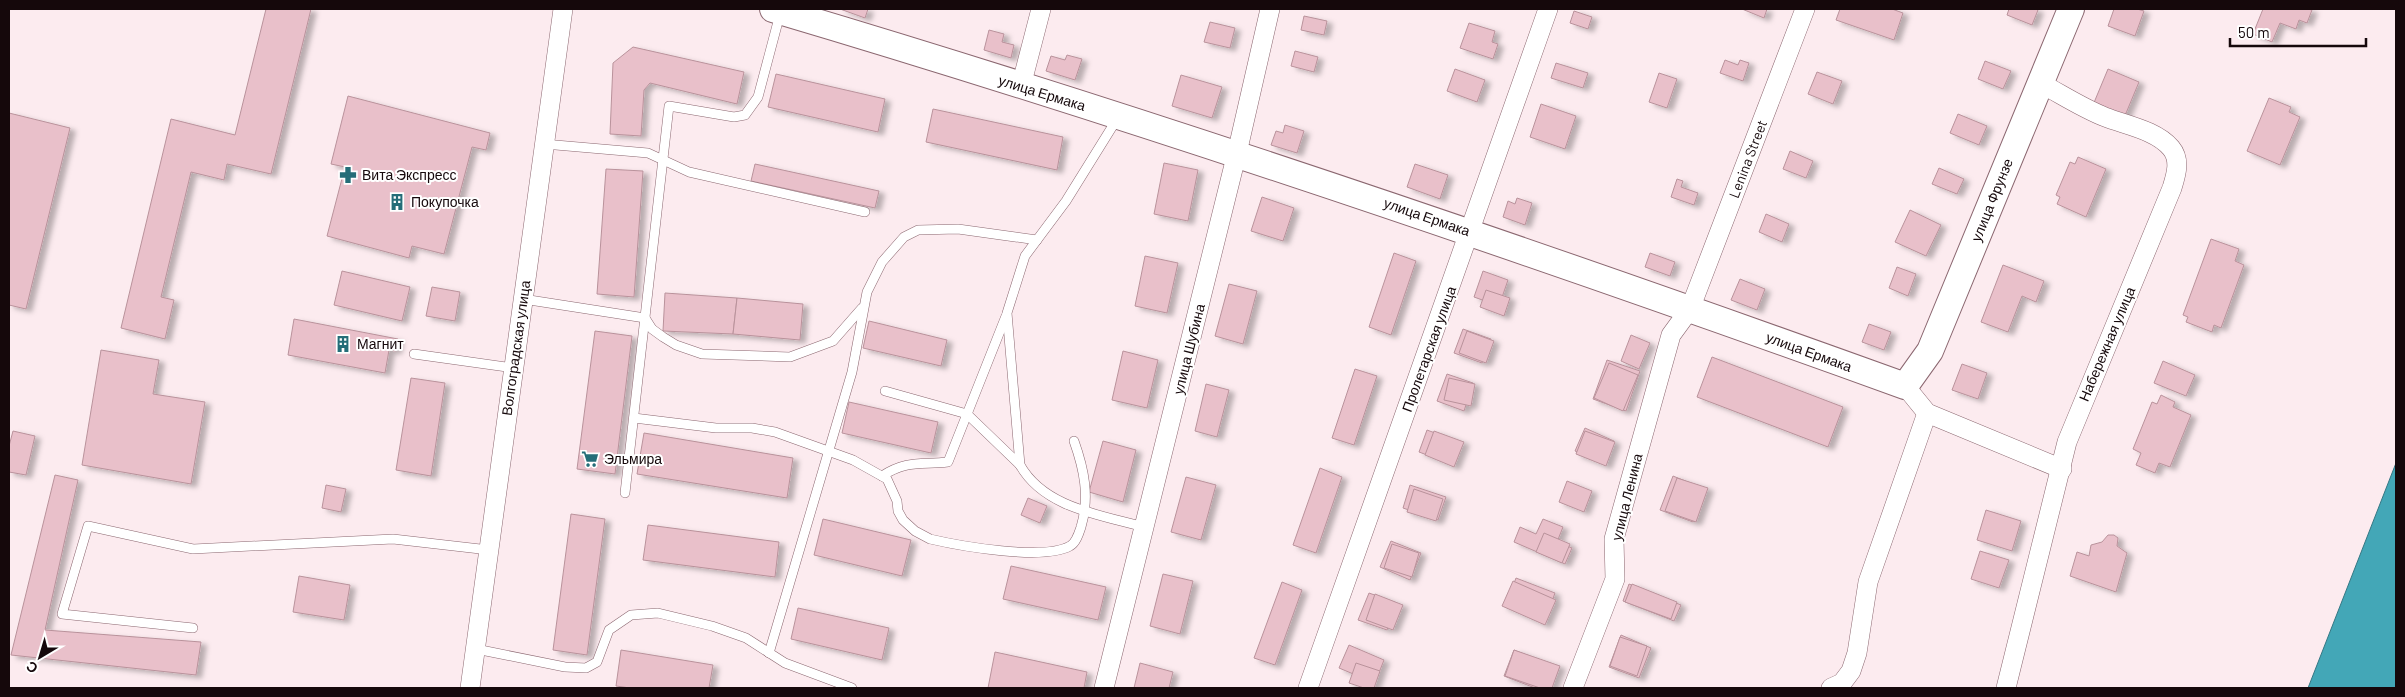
<svg xmlns="http://www.w3.org/2000/svg" width="2405" height="697" font-family="Barlow,sans-serif">
<defs>
<filter id="shadow"><feDropShadow dx="5.5" dy="3" stdDeviation="2.5" flood-color="#0004"/></filter>
</defs>
<rect width="100%" height="100%" fill="#fcebef"/>
<!-- water -->
<path fill="#43a7b7" stroke="#357783" d="M 2396,463 L 2396,688 L 2308,688 Z"/>
<!-- building -->
<g fill="#e9c0ca" stroke="#b9929b" filter="url(#shadow)">
<path d="M 266,9 L 311,9 L 271,174 L 227,164 L 224,180 L 191,172 L 161,297 L 174,300 L 165,339 L 121,328 L 171,119 L 235,135 Z"/>
<path d="M 840,9 L 868,9 L 865,18 Z"/>
<path d="M 1742,9 L 1767,9 L 1764,18 Z"/>
<path d="M 1840,9 L 1892,9 L 1903,13 L 1894,40 L 1836,20 Z"/>
<path d="M 2009,9 L 2035,9 L 2038,10 L 2032,25 L 2007,15 Z"/>
<path d="M 2114,9 L 2137,9 L 2144,11 L 2135,36 L 2108,26 Z"/>
<path d="M 2263,9 L 2308,9 L 2312,10 L 2307,23 L 2299,20 L 2296,29 L 2280,23 L 2272,42 L 2253,34 Z"/>
<path d="M 1574,11 L 1592,17 L 1588,29 L 1570,23 Z"/>
<path d="M 1304,16 L 1327,21 L 1324,35 L 1301,30 Z"/>
<path d="M 1210,22 L 1235,28 L 1230,48 L 1204,42 Z"/>
<path d="M 1469,23 L 1495,31 L 1492,42 L 1498,44 L 1493,59 L 1460,48 Z"/>
<path d="M 989,30 L 1004,34 L 1002,42 L 1014,45 L 1011,58 L 984,50 Z"/>
<path d="M 633,47 L 744,72 L 737,104 L 650,83 L 644,90 L 641,136 L 610,134 L 613,63 Z"/>
<path d="M 1295,51 L 1318,57 L 1314,72 L 1291,66 Z"/>
<path d="M 1067,55 L 1082,59 L 1075,80 L 1046,71 L 1051,56 L 1065,60 Z"/>
<path d="M 1725,60 L 1738,65 L 1740,60 L 1749,63 L 1743,81 L 1720,73 Z"/>
<path d="M 1985,61 L 2011,71 L 2003,89 L 1978,79 Z"/>
<path d="M 1556,63 L 1588,73 L 1583,88 L 1551,78 Z"/>
<path d="M 1455,69 L 1485,80 L 1477,102 L 1447,91 Z"/>
<path d="M 2108,69 L 2139,82 L 2124,118 L 2093,105 Z"/>
<path d="M 1817,72 L 1842,81 L 1833,104 L 1808,94 Z"/>
<path d="M 1659,73 L 1677,79 L 1667,108 L 1649,102 Z"/>
<path d="M 776,74 L 885,99 L 878,132 L 768,107 Z"/>
<path d="M 1181,75 L 1222,87 L 1212,118 L 1172,106 Z"/>
<path d="M 348,96 L 490,133 L 486,150 L 472,147 L 444,254 L 412,246 L 409,258 L 327,236 L 345,167 L 331,164 Z"/>
<path d="M 2269,98 L 2291,107 L 2289,112 L 2300,117 L 2280,165 L 2247,151 Z"/>
<path d="M 1541,104 L 1576,116 L 1565,149 L 1530,137 Z"/>
<path d="M 933,109 L 1063,137 L 1057,170 L 926,142 Z"/>
<path d="M 9,113 L 70,128 L 26,309 L 9,305 Z"/>
<path d="M 1958,114 L 1987,126 L 1979,145 L 1950,133 Z"/>
<path d="M 1285,125 L 1304,131 L 1297,153 L 1271,145 L 1276,131 L 1283,133 Z"/>
<path d="M 1790,151 L 1813,161 L 1806,178 L 1783,169 Z"/>
<path d="M 2078,157 L 2106,169 L 2086,217 L 2057,204 L 2060,197 L 2056,195 L 2070,162 L 2075,164 Z"/>
<path d="M 1164,163 L 1198,170 L 1188,221 L 1154,214 Z"/>
<path d="M 755,164 L 879,191 L 875,208 L 751,181 Z"/>
<path d="M 1415,164 L 1448,175 L 1440,199 L 1407,187 Z"/>
<path d="M 1939,168 L 1964,179 L 1957,194 L 1932,184 Z"/>
<path d="M 606,169 L 643,171 L 634,297 L 597,294 Z"/>
<path d="M 1677,179 L 1683,181 L 1681,187 L 1698,193 L 1694,205 L 1671,197 Z"/>
<path d="M 1262,197 L 1294,208 L 1283,241 L 1251,231 Z"/>
<path d="M 1517,198 L 1532,203 L 1525,225 L 1503,217 L 1508,201 L 1515,204 Z"/>
<path d="M 1910,210 L 1941,225 L 1926,256 L 1895,242 Z"/>
<path d="M 1766,214 L 1789,224 L 1782,242 L 1759,232 Z"/>
<path d="M 2211,239 L 2239,249 L 2235,261 L 2244,265 L 2221,328 L 2214,325 L 2212,332 L 2186,322 L 2188,317 L 2183,315 Z"/>
<path d="M 1394,253 L 1416,261 L 1391,335 L 1369,327 Z"/>
<path d="M 1650,253 L 1675,262 L 1670,276 L 1645,267 Z"/>
<path d="M 1145,256 L 1178,263 L 1167,313 L 1135,306 Z"/>
<path d="M 2003,265 L 2044,281 L 2036,302 L 2022,296 L 2008,332 L 1981,322 Z"/>
<path d="M 1897,267 L 1916,274 L 1908,296 L 1889,288 Z"/>
<path d="M 342,271 L 410,287 L 402,321 L 334,305 Z"/>
<path d="M 1483,271 L 1508,280 L 1499,306 L 1474,297 Z"/>
<path d="M 1740,279 L 1765,289 L 1757,310 L 1731,300 Z"/>
<path d="M 1229,284 L 1257,291 L 1243,344 L 1215,336 Z"/>
<path d="M 432,287 L 460,292 L 455,321 L 426,316 Z"/>
<path d="M 1486,290 L 1510,298 L 1504,316 L 1480,307 Z"/>
<path d="M 665,293 L 737,298 L 733,334 L 663,331 Z"/>
<path d="M 737,298 L 803,304 L 800,340 L 733,334 Z"/>
<path d="M 294,319 L 398,339 L 396,351 L 389,350 L 385,373 L 288,355 Z"/>
<path d="M 869,321 L 947,340 L 941,366 L 863,348 Z"/>
<path d="M 1869,324 L 1891,332 L 1884,350 L 1862,342 Z"/>
<path d="M 1463,329 L 1491,339 L 1482,363 L 1454,353 Z"/>
<path d="M 595,331 L 632,336 L 615,474 L 577,469 Z"/>
<path d="M 1467,331 L 1494,341 L 1486,363 L 1459,353 Z"/>
<path d="M 1631,335 L 1650,343 L 1639,369 L 1621,361 Z"/>
<path d="M 101,350 L 159,360 L 153,394 L 205,402 L 191,484 L 82,465 Z"/>
<path d="M 1123,351 L 1158,360 L 1147,408 L 1112,400 Z"/>
<path d="M 1712,357 L 1843,407 L 1828,447 L 1697,397 Z"/>
<path d="M 1607,360 L 1640,371 L 1626,411 L 1593,399 Z"/>
<path d="M 2163,361 L 2195,375 L 2186,396 L 2154,383 Z"/>
<path d="M 1609,363 L 1638,375 L 1623,411 L 1594,398 Z"/>
<path d="M 1962,364 L 1987,373 L 1978,399 L 1952,390 Z"/>
<path d="M 1355,369 L 1377,376 L 1354,445 L 1332,438 Z"/>
<path d="M 1447,374 L 1473,383 L 1464,411 L 1437,401 Z"/>
<path d="M 411,378 L 445,383 L 431,476 L 396,470 Z"/>
<path d="M 1449,378 L 1475,384 L 1471,406 L 1444,400 Z"/>
<path d="M 1206,384 L 1229,390 L 1217,437 L 1195,431 Z"/>
<path d="M 2161,395 L 2175,402 L 2173,407 L 2191,415 L 2170,467 L 2159,463 L 2155,473 L 2136,465 L 2141,453 L 2133,449 L 2152,402 L 2157,404 Z"/>
<path d="M 849,402 L 938,422 L 931,453 L 842,433 Z"/>
<path d="M 1585,428 L 1614,441 L 1604,463 L 1575,451 Z"/>
<path d="M 1427,430 L 1454,440 L 1446,462 L 1419,452 Z"/>
<path d="M 13,431 L 35,436 L 26,475 L 9,472 L 9,446 Z"/>
<path d="M 1434,431 L 1464,442 L 1454,467 L 1425,455 Z"/>
<path d="M 1585,431 L 1615,442 L 1606,466 L 1576,454 Z"/>
<path d="M 644,433 L 793,458 L 787,498 L 637,474 Z"/>
<path d="M 1103,441 L 1136,450 L 1123,502 L 1089,492 Z"/>
<path d="M 1320,468 L 1342,477 L 1316,553 L 1293,545 Z"/>
<path d="M 55,475 L 78,480 L 45,630 L 201,642 L 196,675 L 11,655 Z"/>
<path d="M 1673,476 L 1705,489 L 1693,522 L 1660,510 Z"/>
<path d="M 1186,477 L 1216,485 L 1201,540 L 1171,532 Z"/>
<path d="M 1677,478 L 1708,488 L 1696,522 L 1665,511 Z"/>
<path d="M 1567,481 L 1592,491 L 1584,512 L 1559,502 Z"/>
<path d="M 326,485 L 346,489 L 341,512 L 322,508 Z"/>
<path d="M 1410,485 L 1446,497 L 1438,520 L 1403,508 Z"/>
<path d="M 1414,489 L 1443,499 L 1436,521 L 1407,512 Z"/>
<path d="M 1028,498 L 1047,506 L 1040,523 L 1021,515 Z"/>
<path d="M 1986,510 L 2021,521 L 2012,551 L 1977,540 Z"/>
<path d="M 571,514 L 605,519 L 587,655 L 553,650 Z"/>
<path d="M 823,519 L 911,540 L 902,576 L 814,555 Z"/>
<path d="M 1543,519 L 1563,527 L 1557,542 L 1572,548 L 1565,564 L 1514,542 L 1520,527 L 1536,534 Z"/>
<path d="M 648,525 L 779,542 L 775,577 L 643,560 Z"/>
<path d="M 1544,533 L 1570,544 L 1562,563 L 1536,552 Z"/>
<path d="M 2108,535 L 2114,535 L 2118,538 L 2117,546 L 2127,553 L 2116,592 L 2070,576 L 2077,552 L 2089,556 L 2091,545 L 2102,542 Z"/>
<path d="M 1391,541 L 1421,553 L 1410,580 L 1380,567 Z"/>
<path d="M 1392,544 L 1419,553 L 1412,577 L 1384,568 Z"/>
<path d="M 1980,551 L 2009,560 L 1999,588 L 1971,579 Z"/>
<path d="M 1011,566 L 1106,587 L 1098,620 L 1003,599 Z"/>
<path d="M 1163,574 L 1193,581 L 1180,634 L 1150,626 Z"/>
<path d="M 299,576 L 350,585 L 344,620 L 293,612 Z"/>
<path d="M 1516,578 L 1555,593 L 1545,621 L 1505,606 Z"/>
<path d="M 1513,581 L 1556,600 L 1545,625 L 1502,606 Z"/>
<path d="M 1282,582 L 1302,590 L 1275,665 L 1254,658 Z"/>
<path d="M 1629,584 L 1681,605 L 1674,621 L 1623,601 Z"/>
<path d="M 1632,584 L 1677,602 L 1671,619 L 1625,602 Z"/>
<path d="M 1369,593 L 1397,603 L 1387,630 L 1358,620 Z"/>
<path d="M 1375,594 L 1403,605 L 1393,630 L 1366,620 Z"/>
<path d="M 798,608 L 889,628 L 882,660 L 791,639 Z"/>
<path d="M 1621,635 L 1651,648 L 1639,678 L 1609,667 Z"/>
<path d="M 1620,637 L 1647,646 L 1637,676 L 1610,666 Z"/>
<path d="M 1349,645 L 1384,660 L 1375,683 L 1339,668 Z"/>
<path d="M 621,650 L 713,665 L 709,688 L 630,688 L 616,686 Z"/>
<path d="M 1514,650 L 1559,668 L 1551,688 L 1535,688 L 1504,676 Z"/>
<path d="M 1514,650 L 1560,666 L 1552,688 L 1540,688 L 1505,676 Z"/>
<path d="M 995,652 L 1087,672 L 1084,688 L 988,688 Z"/>
<path d="M 1140,663 L 1173,672 L 1169,688 L 1134,688 Z"/>
<path d="M 1356,663 L 1380,671 L 1374,688 L 1364,688 L 1349,683 Z"/>
</g>
<g fill="none" stroke-linecap="round" stroke-linejoin="round">
<!-- lane casing -->
<g stroke="#8b6770" stroke-width="10">
<g id="lane">
<path d="M 1117,119 L 1066,201 L 1025,256 L 1007,313 L 1020,465 C 1044,508 1101,515 1144,527"/>
<path d="M 544,144 L 648,153 L 689,172 L 865,212"/>
<path d="M 523,299 L 645,318 L 652,329 L 663,337 L 676,345 L 702,354 L 790,357 L 833,341 L 862,308"/>
<path d="M 414,354 L 514,368"/>
<path d="M 885,391 L 967,414 L 1020,465"/>
<path d="M 634,418 L 716,428 L 752,428 L 775,432 L 853,460 L 887,479 L 897,501 L 898,511 L 903,520 L 915,531 L 930,539 C 960,546 1044,561 1070,546 C 1076,543 1079,533 1081,527 C 1090,497 1084,469 1074,441"/>
<path d="M 882,476 C 907,460 920,465 948,462 L 1006,316"/>
<path d="M 625,493 L 669,106 L 734,117 L 745,115 L 758,97 L 780,14"/>
<path d="M 193,628 L 62,614 L 88,526 L 193,549 L 393,539 L 489,550"/>
<path d="M 476,649 L 565,667 L 586,668 L 597,662 L 609,630 L 631,615 L 658,613 L 712,626 L 746,638 L 785,663 L 852,688"/>
<path d="M 769,653 L 852,372 L 867,292 L 882,262 L 904,237 L 918,230 L 958,229 L 1037,240"/>
</g>
</g>
<!-- street casing -->
<g stroke="#8b6770" stroke-width="20">
<g id="street">
<path d="M 1021,86 L 1041,9"/>
<path d="M 1905,386 L 1927,413 L 2062,469"/>
<path d="M 470,688 L 563,9"/>
<path d="M 1104,688 L 1237,153 L 1270,9"/>
<path d="M 1308,688 L 1548,9"/>
<path d="M 1573,688 L 1615,579 L 1614,539 L 1671,335 L 1690,309 L 1805,9"/>
<path d="M 1831,688 L 1842,683 L 1851,671 L 1857,653 L 1868,582 L 1927,413"/>
<path d="M 2006,688 L 2067,442 L 2172,188 C 2176,175 2181,160 2171,148 C 2156,130 2125,125 2105,117 C 2082,108 2061,94 2040,83"/>
</g>
</g>
<!-- secondary casing -->
<g stroke="#8b6770" stroke-width="28">
<path id="secondary" d="M 773,9 C 1154,122 1531,251 1905,386 L 1930,351 L 2071,9"/>
</g>
<!-- lane -->
<use href="#lane" stroke="#fff" stroke-width="9"/>
<!-- street -->
<use href="#street" stroke="#fff" stroke-width="19"/>
<!-- secondary -->
<use href="#secondary" stroke="#fff" stroke-width="26"/>
</g>
<!-- icons -->
<defs>
<g id="pharmacy-bare" transform="scale(1.35)"><path d="M-2-6h4v4h4v4h-4v4h-4v-4h-4v-4h4Z" fill="#246d78" stroke="#fff" stroke-width="2.5" paint-order="stroke"/></g>
<g id="building-bare" transform="scale(1.35)"><path d="M-4-6H4V6H1V3H-1V6H-4ZM-2.5-4.3h1.7v1.8h-1.7ZM.8-4.3h1.7v1.8H.8ZM-2.5-1h1.7V.8h-1.7ZM.8-1h1.7V.8H.8Z" fill="#246d78" stroke="#fff" stroke-width="2.5" paint-order="stroke"/></g>
<g id="supermarket-bare" transform="scale(1.35)"><path d="M-6-5.5h2.5l.6 2H6L4.5 2H-2.5L-4.4-4H-6ZM-1.5 3.2a1.3 1.3 0 1 0 .1 0ZM3 3.2a1.3 1.3 0 1 0 .1 0Z" fill="#246d78" stroke="#fff" stroke-width="2.5" paint-order="stroke"/></g>
</defs>
<g fill-rule="evenodd">
<use href="#pharmacy-bare" x="348" y="175"/>
<use href="#building-bare" x="397" y="202"/>
<use href="#building-bare" x="343" y="344"/>
<use href="#supermarket-bare" x="590" y="459"/>
</g>
<g text-anchor="middle" stroke-width="4" stroke-linejoin="round" paint-order="stroke">
<!-- street labels -->
<g font-size="14" fill="#15080b" stroke="#fff">
<text transform="translate(1042 93) rotate(17)" y="5">улица Ермака</text>
<text transform="translate(1748 159) rotate(-69)" y="5">Lenina Street</text>
<text transform="translate(1992 200) rotate(-68)" y="5">улица Фрунзе</text>
<text transform="translate(1427 217) rotate(19)" y="5">улица Ермака</text>
<text transform="translate(2107 344) rotate(-67)" y="5">Набережная улица</text>
<text transform="translate(516 348) rotate(-82)" y="5">Волгоградская улица</text>
<text transform="translate(1189 349) rotate(-76)" y="5">улица Шубина</text>
<text transform="translate(1429 349) rotate(-70)" y="5">Пролетарская улица</text>
<text transform="translate(1809 352) rotate(20)" y="5">улица Ермака</text>
<text transform="translate(1627 497) rotate(-76)" y="5">улица Ленина</text>
</g>
<!-- poi labels -->
<g font-size="14" fill="#15080b" stroke="#fff" text-anchor="start">
<text x="362" y="180">Вита Экспресс</text>
<text x="411" y="207">Покупочка</text>
<text x="357" y="349">Магнит</text>
<text x="604" y="464">Эльмира</text>
</g>
</g>
<!-- border -->
<rect width="2405" height="697" fill="none" stroke="#15080b" stroke-width="20"/>
<!-- north arrow -->
<g transform="translate(40 657) rotate(218)" stroke="#ffffff" stroke-width="4" paint-order="stroke">
<path d="M0-4L9 19L0 12L-9 19Z" fill="#15080b"/>
<text y="-8" font-size="14" font-weight="bold" text-anchor="middle" fill="#15080b">С</text>
</g>
<!-- scale -->
<path d="M2230 38v8h136v-8" fill="none" stroke="#15080b" stroke-width="2.5"/>
<text x="2238" y="38" font-size="15" fill="#15080b" stroke="#ffffff" stroke-width="4" paint-order="stroke">50 m</text>
</svg>
